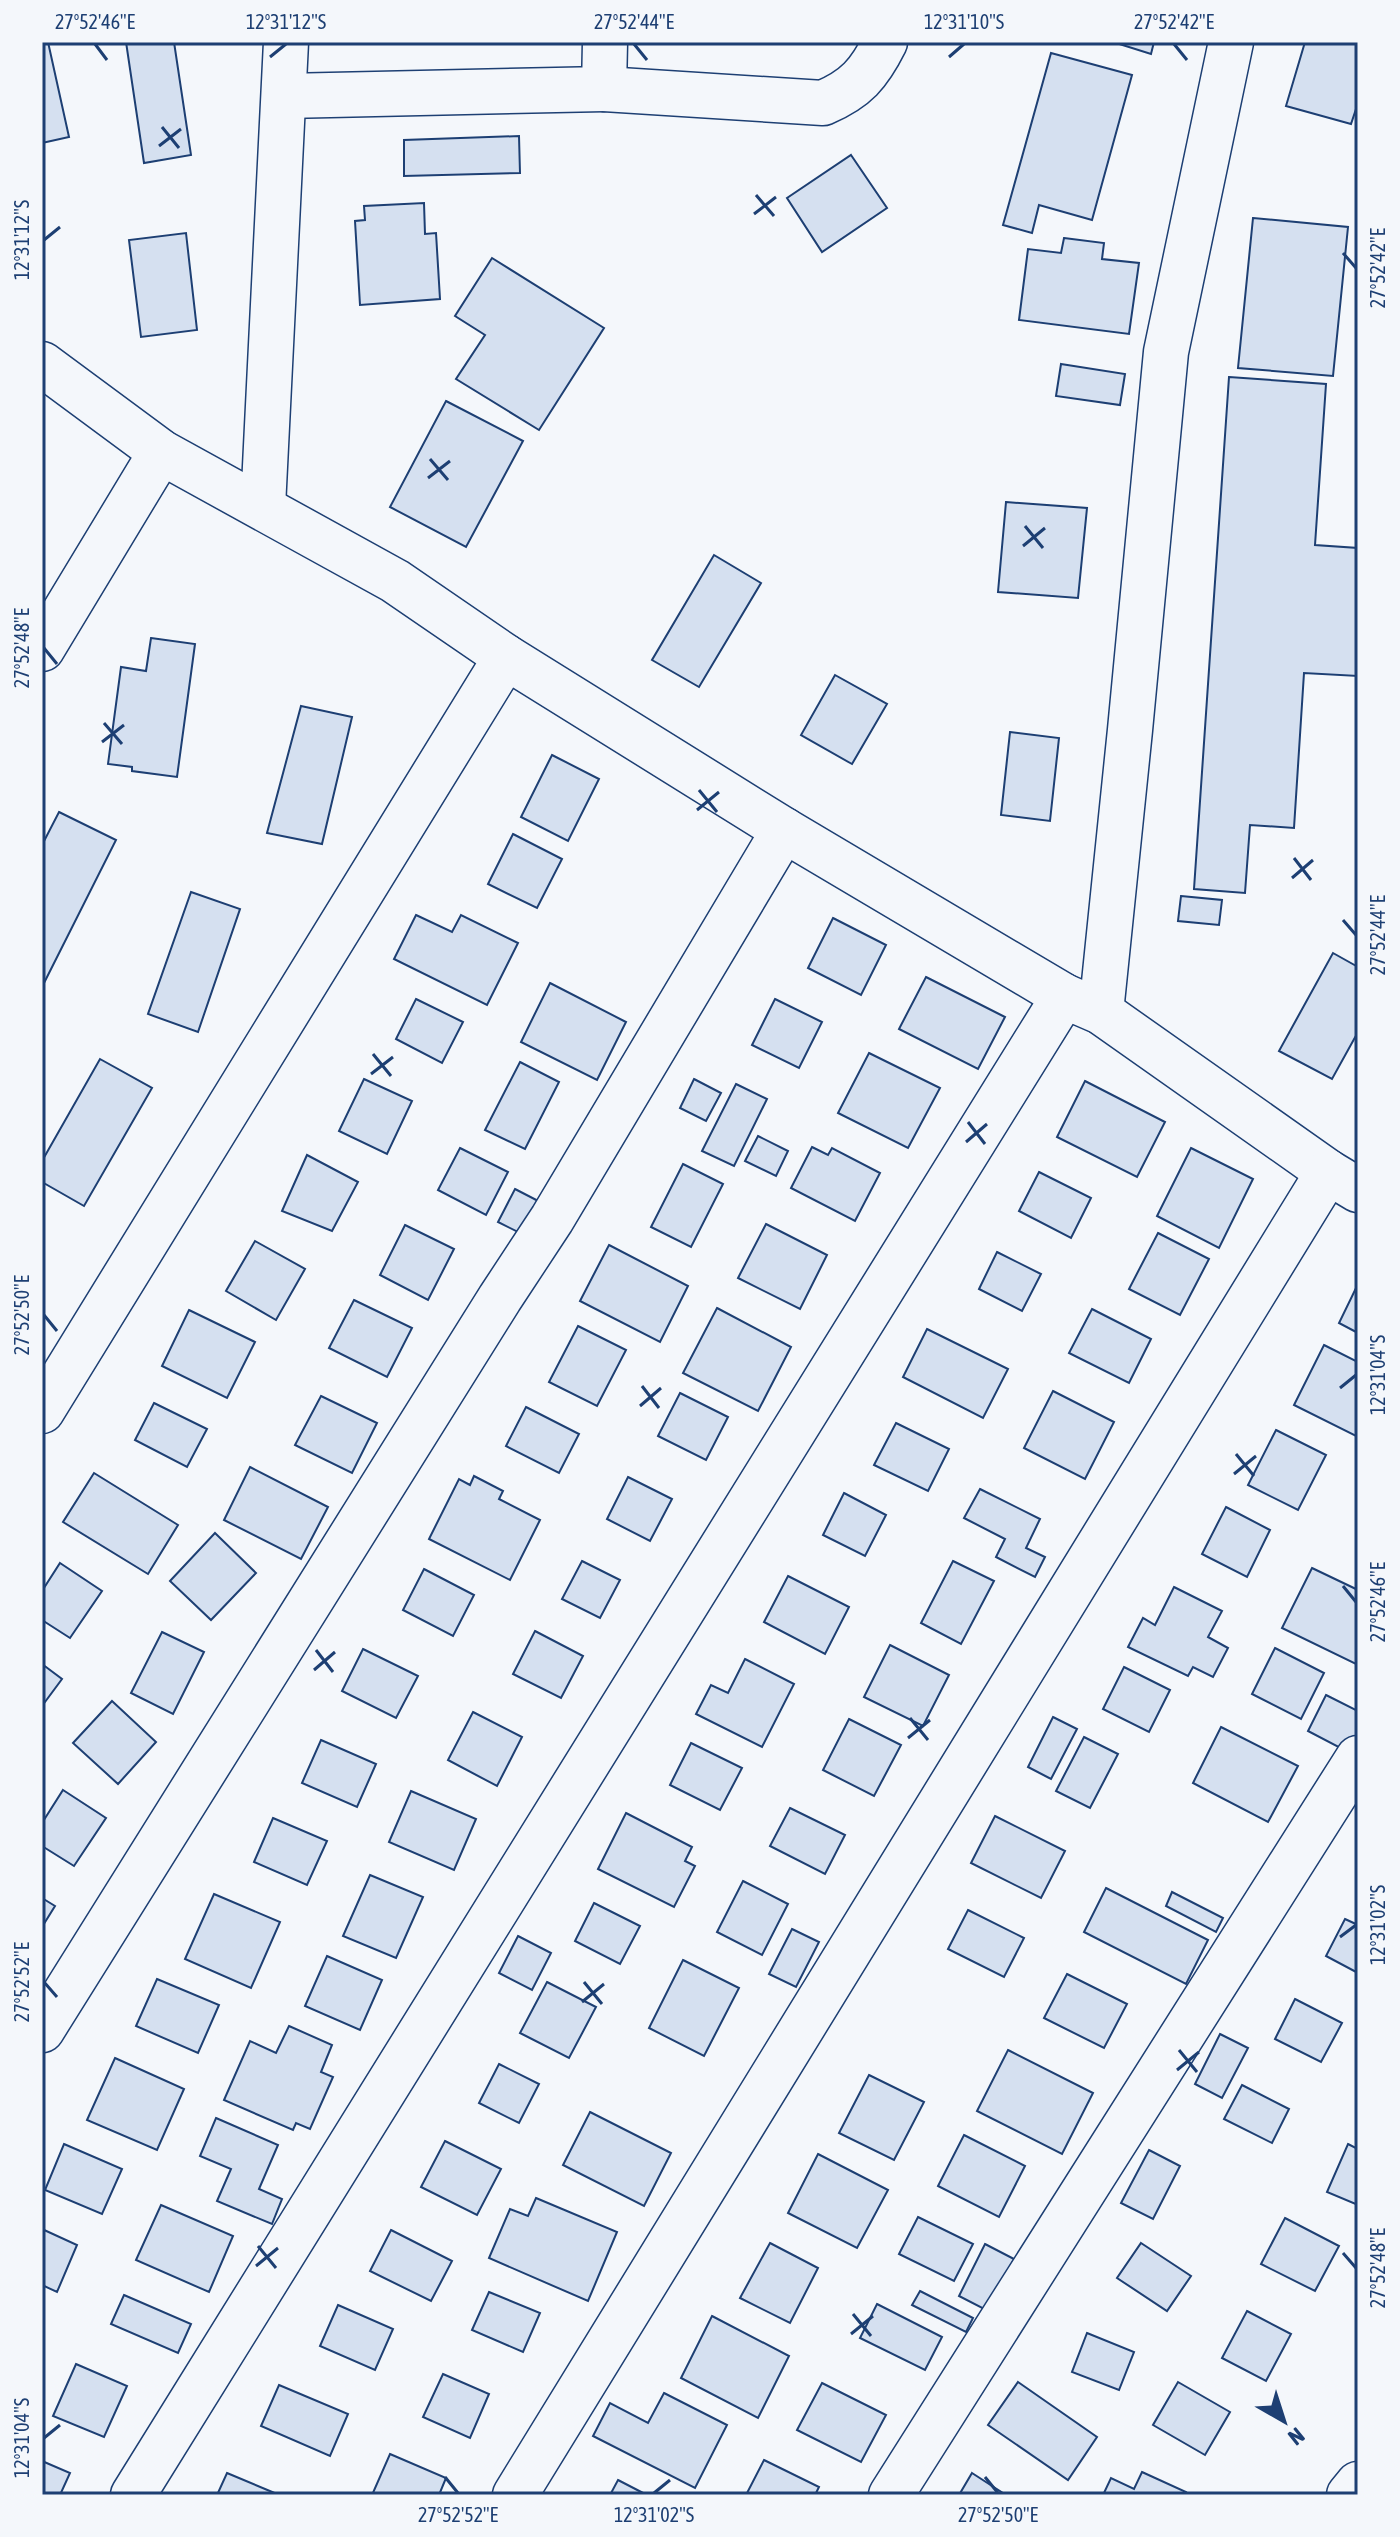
<svg xmlns="http://www.w3.org/2000/svg" width="1400" height="2537" font-family="'Asap Condensed',sans-serif">
<rect width="100%" height="100%" fill="#f4f7fb"/>
<!-- building -->
<g fill="#d5e0f0" stroke="#1d3f73" stroke-width="2">
<path d="M 42,42 L 48,42 L 69,137 L 42,143 Z"/>
<path d="M 126,42 L 174,42 L 191,155 L 144,163 Z"/>
<path d="M 1113,42 L 1154,42 L 1151,54 Z"/>
<path d="M 1305,42 L 1358,42 L 1358,103 L 1351,124 L 1286,106 Z"/>
<path d="M 1051,53 L 1132,75 L 1092,220 L 1039,205 L 1032,233 L 1003,225 Z"/>
<path d="M 519,136 L 520,173 L 404,176 L 404,140 Z"/>
<path d="M 851,155 L 887,208 L 822,252 L 787,198 Z"/>
<path d="M 424,203 L 425,234 L 436,233 L 440,299 L 360,305 L 355,221 L 365,220 L 364,206 Z"/>
<path d="M 1253,218 L 1348,227 L 1333,376 L 1238,368 Z"/>
<path d="M 186,233 L 197,330 L 141,337 L 129,240 Z"/>
<path d="M 1064,238 L 1104,243 L 1102,259 L 1139,263 L 1129,334 L 1019,320 L 1028,249 L 1061,253 Z"/>
<path d="M 492,258 L 604,328 L 539,430 L 456,379 L 485,335 L 455,316 Z"/>
<path d="M 1061,364 L 1125,374 L 1120,405 L 1056,396 Z"/>
<path d="M 1229,377 L 1326,384 L 1315,545 L 1358,548 L 1358,676 L 1304,673 L 1294,828 L 1250,825 L 1245,893 L 1194,889 Z"/>
<path d="M 446,401 L 523,441 L 466,547 L 390,507 Z"/>
<path d="M 1006,502 L 1087,508 L 1078,598 L 998,592 Z"/>
<path d="M 714,555 L 761,583 L 699,687 L 652,660 Z"/>
<path d="M 151,638 L 195,644 L 177,777 L 132,771 L 132,767 L 108,764 L 121,667 L 146,671 Z"/>
<path d="M 835,675 L 887,704 L 852,764 L 801,735 Z"/>
<path d="M 301,706 L 352,717 L 322,844 L 267,833 Z"/>
<path d="M 1010,732 L 1059,738 L 1050,821 L 1001,815 Z"/>
<path d="M 552,755 L 599,779 L 568,841 L 521,817 Z"/>
<path d="M 59,812 L 116,840 L 43,985 L 42,845 Z"/>
<path d="M 513,834 L 562,859 L 537,908 L 488,884 Z"/>
<path d="M 191,892 L 240,909 L 198,1032 L 148,1014 Z"/>
<path d="M 1181,896 L 1222,900 L 1219,925 L 1178,921 Z"/>
<path d="M 416,915 L 452,932 L 461,915 L 518,943 L 487,1005 L 394,959 Z"/>
<path d="M 833,918 L 886,945 L 861,995 L 808,968 Z"/>
<path d="M 1333,953 L 1358,967 L 1358,1032 L 1332,1079 L 1279,1051 Z"/>
<path d="M 926,977 L 1005,1017 L 978,1069 L 899,1029 Z"/>
<path d="M 550,983 L 626,1022 L 597,1080 L 521,1042 Z"/>
<path d="M 416,999 L 463,1022 L 442,1063 L 396,1039 Z"/>
<path d="M 775,999 L 822,1022 L 799,1068 L 752,1045 Z"/>
<path d="M 869,1053 L 940,1088 L 908,1148 L 838,1113 Z"/>
<path d="M 100,1059 L 152,1088 L 84,1206 L 42,1182 L 42,1161 Z"/>
<path d="M 520,1062 L 559,1082 L 525,1149 L 485,1130 Z"/>
<path d="M 364,1079 L 412,1101 L 387,1154 L 339,1131 Z"/>
<path d="M 694,1079 L 721,1093 L 706,1121 L 680,1108 Z"/>
<path d="M 1085,1081 L 1165,1122 L 1137,1177 L 1057,1137 Z"/>
<path d="M 736,1084 L 767,1099 L 734,1166 L 702,1151 Z"/>
<path d="M 758,1136 L 788,1151 L 776,1176 L 745,1161 Z"/>
<path d="M 812,1147 L 828,1155 L 832,1148 L 880,1173 L 855,1221 L 791,1188 Z"/>
<path d="M 460,1148 L 508,1172 L 486,1215 L 438,1190 Z"/>
<path d="M 1191,1148 L 1253,1179 L 1219,1248 L 1157,1216 Z"/>
<path d="M 307,1155 L 358,1182 L 332,1231 L 282,1211 Z"/>
<path d="M 683,1164 L 723,1184 L 691,1247 L 651,1227 Z"/>
<path d="M 1039,1172 L 1091,1198 L 1071,1238 L 1019,1211 Z"/>
<path d="M 515,1189 L 548,1206 L 532,1239 L 498,1222 Z"/>
<path d="M 766,1224 L 827,1255 L 800,1309 L 738,1278 Z"/>
<path d="M 405,1225 L 454,1249 L 428,1300 L 380,1275 Z"/>
<path d="M 1158,1233 L 1209,1259 L 1180,1315 L 1129,1289 Z"/>
<path d="M 255,1241 L 305,1269 L 276,1320 L 226,1291 Z"/>
<path d="M 609,1245 L 688,1286 L 660,1342 L 580,1301 Z"/>
<path d="M 997,1252 L 1041,1274 L 1022,1311 L 979,1289 Z"/>
<path d="M 1358,1284 L 1358,1333 L 1339,1323 Z"/>
<path d="M 354,1300 L 412,1328 L 387,1377 L 329,1348 Z"/>
<path d="M 717,1308 L 791,1347 L 758,1411 L 683,1373 Z"/>
<path d="M 1092,1309 L 1151,1339 L 1129,1383 L 1069,1353 Z"/>
<path d="M 189,1310 L 255,1342 L 227,1398 L 162,1366 Z"/>
<path d="M 578,1326 L 626,1350 L 597,1406 L 549,1382 Z"/>
<path d="M 927,1329 L 1008,1369 L 983,1418 L 903,1377 Z"/>
<path d="M 1324,1345 L 1358,1362 L 1358,1437 L 1294,1405 Z"/>
<path d="M 1053,1391 L 1114,1422 L 1085,1479 L 1024,1448 Z"/>
<path d="M 680,1393 L 728,1417 L 706,1460 L 658,1436 Z"/>
<path d="M 321,1396 L 377,1423 L 352,1473 L 295,1445 Z"/>
<path d="M 154,1403 L 207,1429 L 187,1467 L 135,1440 Z"/>
<path d="M 526,1407 L 579,1434 L 559,1473 L 506,1446 Z"/>
<path d="M 896,1423 L 949,1449 L 928,1491 L 874,1465 Z"/>
<path d="M 1276,1430 L 1326,1455 L 1298,1510 L 1248,1485 Z"/>
<path d="M 250,1467 L 328,1507 L 301,1559 L 224,1520 Z"/>
<path d="M 94,1473 L 178,1525 L 148,1574 L 63,1522 Z"/>
<path d="M 474,1476 L 503,1491 L 499,1499 L 540,1520 L 510,1580 L 429,1539 L 459,1479 L 470,1485 Z"/>
<path d="M 628,1477 L 672,1499 L 650,1541 L 607,1519 Z"/>
<path d="M 980,1489 L 1040,1519 L 1026,1548 L 1045,1557 L 1035,1577 L 996,1557 L 1005,1539 L 964,1518 Z"/>
<path d="M 844,1493 L 886,1515 L 865,1556 L 823,1535 Z"/>
<path d="M 1226,1507 L 1270,1530 L 1247,1577 L 1202,1554 Z"/>
<path d="M 215,1533 L 256,1573 L 211,1620 L 170,1581 Z"/>
<path d="M 582,1561 L 620,1580 L 600,1618 L 562,1599 Z"/>
<path d="M 953,1561 L 994,1581 L 961,1644 L 921,1623 Z"/>
<path d="M 60,1563 L 102,1591 L 70,1638 L 42,1620 L 42,1591 Z"/>
<path d="M 1312,1568 L 1358,1590 L 1358,1665 L 1282,1628 Z"/>
<path d="M 424,1569 L 474,1595 L 453,1636 L 403,1610 Z"/>
<path d="M 788,1576 L 849,1607 L 825,1654 L 764,1622 Z"/>
<path d="M 1174,1587 L 1222,1611 L 1208,1637 L 1228,1648 L 1213,1677 L 1193,1667 L 1188,1676 L 1128,1647 L 1143,1618 L 1155,1625 Z"/>
<path d="M 535,1631 L 583,1656 L 561,1698 L 513,1674 Z"/>
<path d="M 162,1632 L 204,1652 L 173,1714 L 131,1693 Z"/>
<path d="M 890,1645 L 949,1675 L 923,1726 L 864,1697 Z"/>
<path d="M 1275,1648 L 1324,1673 L 1301,1719 L 1252,1694 Z"/>
<path d="M 363,1649 L 418,1676 L 396,1718 L 342,1691 Z"/>
<path d="M 745,1659 L 794,1684 L 762,1747 L 696,1714 L 711,1685 L 728,1693 Z"/>
<path d="M 42,1664 L 62,1679 L 42,1706 Z"/>
<path d="M 1124,1667 L 1170,1690 L 1149,1732 L 1103,1709 Z"/>
<path d="M 1326,1695 L 1358,1711 L 1358,1732 L 1348,1752 L 1308,1731 Z"/>
<path d="M 112,1701 L 156,1742 L 118,1784 L 73,1743 Z"/>
<path d="M 473,1712 L 522,1737 L 497,1786 L 448,1760 Z"/>
<path d="M 1053,1717 L 1077,1729 L 1051,1779 L 1028,1767 Z"/>
<path d="M 849,1719 L 901,1745 L 874,1796 L 823,1770 Z"/>
<path d="M 1221,1727 L 1298,1766 L 1268,1822 L 1193,1783 Z"/>
<path d="M 1084,1737 L 1118,1754 L 1090,1808 L 1056,1791 Z"/>
<path d="M 321,1740 L 376,1764 L 357,1807 L 302,1783 Z"/>
<path d="M 691,1743 L 742,1768 L 720,1810 L 670,1785 Z"/>
<path d="M 63,1790 L 106,1818 L 74,1866 L 42,1846 L 42,1823 Z"/>
<path d="M 411,1791 L 476,1819 L 454,1870 L 389,1842 Z"/>
<path d="M 790,1808 L 845,1835 L 825,1874 L 770,1846 Z"/>
<path d="M 626,1813 L 692,1847 L 685,1861 L 695,1866 L 674,1907 L 598,1869 Z"/>
<path d="M 995,1816 L 1065,1851 L 1041,1898 L 971,1863 Z"/>
<path d="M 273,1818 L 327,1841 L 307,1885 L 254,1862 Z"/>
<path d="M 370,1875 L 423,1897 L 396,1958 L 343,1936 Z"/>
<path d="M 743,1881 L 788,1904 L 762,1955 L 717,1932 Z"/>
<path d="M 1106,1888 L 1208,1940 L 1186,1984 L 1084,1932 Z"/>
<path d="M 1172,1892 L 1223,1918 L 1216,1932 L 1166,1906 Z"/>
<path d="M 214,1894 L 280,1922 L 251,1988 L 185,1959 Z"/>
<path d="M 42,1898 L 55,1906 L 42,1927 Z"/>
<path d="M 594,1903 L 640,1926 L 620,1964 L 575,1941 Z"/>
<path d="M 968,1910 L 1024,1938 L 1004,1977 L 948,1949 Z"/>
<path d="M 1345,1919 L 1358,1925 L 1358,1973 L 1326,1956 Z"/>
<path d="M 792,1929 L 819,1942 L 796,1987 L 769,1974 Z"/>
<path d="M 518,1936 L 551,1953 L 532,1990 L 499,1973 Z"/>
<path d="M 327,1956 L 382,1980 L 360,2030 L 305,2006 Z"/>
<path d="M 683,1960 L 739,1988 L 704,2056 L 649,2028 Z"/>
<path d="M 1067,1974 L 1127,2004 L 1104,2048 L 1044,2018 Z"/>
<path d="M 157,1979 L 219,2005 L 198,2053 L 136,2026 Z"/>
<path d="M 547,1982 L 596,2007 L 569,2058 L 520,2033 Z"/>
<path d="M 1295,1999 L 1342,2023 L 1321,2062 L 1275,2039 Z"/>
<path d="M 289,2026 L 332,2045 L 321,2072 L 333,2077 L 310,2129 L 296,2123 L 293,2130 L 224,2100 L 250,2041 L 276,2053 Z"/>
<path d="M 1220,2034 L 1248,2048 L 1222,2098 L 1195,2084 Z"/>
<path d="M 1008,2050 L 1093,2093 L 1062,2154 L 977,2111 Z"/>
<path d="M 115,2058 L 184,2089 L 157,2150 L 87,2120 Z"/>
<path d="M 499,2064 L 539,2084 L 519,2123 L 479,2103 Z"/>
<path d="M 869,2075 L 924,2102 L 894,2160 L 839,2133 Z"/>
<path d="M 1242,2085 L 1289,2109 L 1272,2143 L 1224,2119 Z"/>
<path d="M 590,2112 L 671,2153 L 644,2206 L 563,2165 Z"/>
<path d="M 216,2118 L 278,2145 L 259,2189 L 282,2199 L 272,2224 L 217,2201 L 231,2169 L 200,2156 Z"/>
<path d="M 964,2135 L 1025,2166 L 999,2217 L 938,2186 Z"/>
<path d="M 445,2141 L 501,2169 L 477,2215 L 421,2187 Z"/>
<path d="M 64,2144 L 122,2169 L 102,2214 L 45,2190 Z"/>
<path d="M 1348,2144 L 1358,2149 L 1358,2205 L 1327,2192 Z"/>
<path d="M 1149,2150 L 1180,2166 L 1153,2219 L 1121,2203 Z"/>
<path d="M 818,2154 L 888,2190 L 857,2248 L 788,2213 Z"/>
<path d="M 536,2198 L 617,2232 L 588,2301 L 489,2258 L 510,2209 L 528,2216 Z"/>
<path d="M 161,2205 L 233,2236 L 209,2292 L 136,2260 Z"/>
<path d="M 918,2217 L 973,2244 L 954,2281 L 899,2254 Z"/>
<path d="M 1285,2218 L 1339,2246 L 1315,2291 L 1261,2264 Z"/>
<path d="M 42,2229 L 77,2245 L 57,2292 L 42,2285 Z"/>
<path d="M 391,2230 L 452,2261 L 431,2301 L 370,2271 Z"/>
<path d="M 770,2243 L 818,2268 L 790,2323 L 740,2298 Z"/>
<path d="M 1141,2243 L 1191,2276 L 1167,2311 L 1117,2278 Z"/>
<path d="M 985,2244 L 1014,2259 L 988,2311 L 959,2296 Z"/>
<path d="M 920,2291 L 973,2318 L 966,2332 L 912,2305 Z"/>
<path d="M 489,2292 L 540,2313 L 523,2352 L 472,2330 Z"/>
<path d="M 124,2295 L 191,2324 L 178,2353 L 111,2324 Z"/>
<path d="M 877,2304 L 942,2337 L 925,2370 L 860,2338 Z"/>
<path d="M 338,2305 L 393,2329 L 375,2370 L 320,2346 Z"/>
<path d="M 1247,2311 L 1291,2334 L 1266,2381 L 1222,2358 Z"/>
<path d="M 712,2316 L 789,2356 L 758,2418 L 681,2378 Z"/>
<path d="M 1087,2333 L 1134,2352 L 1119,2390 L 1072,2372 Z"/>
<path d="M 76,2364 L 127,2386 L 104,2437 L 53,2416 Z"/>
<path d="M 443,2374 L 489,2394 L 470,2438 L 423,2417 Z"/>
<path d="M 1018,2382 L 1097,2437 L 1068,2480 L 988,2425 Z"/>
<path d="M 1178,2382 L 1230,2412 L 1205,2455 L 1153,2425 Z"/>
<path d="M 822,2383 L 886,2415 L 861,2462 L 797,2430 Z"/>
<path d="M 279,2385 L 348,2414 L 330,2456 L 261,2426 Z"/>
<path d="M 664,2393 L 727,2425 L 695,2488 L 593,2436 L 610,2403 L 648,2423 Z"/>
<path d="M 390,2454 L 446,2478 L 439,2495 L 372,2495 Z"/>
<path d="M 764,2460 L 819,2487 L 815,2495 L 746,2495 Z"/>
<path d="M 42,2461 L 70,2473 L 60,2495 L 42,2495 Z"/>
<path d="M 1142,2472 L 1186,2492 L 1185,2495 L 1103,2495 L 1111,2478 L 1134,2489 Z"/>
<path d="M 227,2473 L 277,2494 L 277,2495 L 217,2495 Z"/>
<path d="M 972,2473 L 1006,2495 L 959,2495 Z"/>
<path d="M 618,2480 L 647,2495 L 610,2495 Z"/>
</g>
<g fill="none" stroke-linecap="round" stroke-linejoin="round">
<!-- minor casing -->
<g stroke="#1d3f73" stroke-width="47">
<g id="minor">
<path d="M 604,89 L 823,103 C 856,89 869,74 885,42"/>
<path d="M 285,96 L 604,89 L 605,42"/>
<path d="M 42,364 L 161,452 L 395,581 L 506,657 L 784,830 L 1064,996 L 1101,1012 L 1328,1172 L 1358,1190"/>
<path d="M 263,507 L 286,42"/>
<path d="M 42,649 L 161,452"/>
<path d="M 1101,1012 L 1130,730 L 1166,352 L 1231,42"/>
<path d="M 42,1411 L 506,657"/>
<path d="M 42,2030 L 500,1298 L 552,1219 L 784,830"/>
<path d="M 133,2495 L 1064,996"/>
<path d="M 515,2495 L 1328,1172"/>
<path d="M 891,2495 L 1358,1758"/>
<path d="M 1349,2495 L 1358,2484"/>
</g>
</g>
<!-- minor -->
<use href="#minor" stroke="#f4f7fb" stroke-width="44"/>
</g>
<!-- ticks -->
<path fill="none" stroke="#1d3f73" stroke-width="3" d="M 95,44 L 107,60M 634,44 L 647,60M 1174,44 L 1187,60M 270,57 L 286,44M 949,57 L 964,44M 162,127 L 179,148M 159,146 L 181,129M 756,195 L 774,216M 754,214 L 776,197M 44,240 L 60,227M 1343,253 L 1356,268M 430,459 L 448,480M 428,478 L 450,461M 1025,526 L 1043,548M 1023,546 L 1045,528M 44,648 L 57,664M 104,723 L 122,744M 102,742 L 124,725M 699,790 L 717,812M 697,810 L 719,792M 1294,858 L 1311,880M 1292,878 L 1313,860M 1343,920 L 1356,935M 373,1054 L 391,1076M 371,1074 L 393,1057M 968,1122 L 985,1144M 966,1142 L 987,1124M 44,1315 L 57,1331M 642,1386 L 659,1408M 1340,1388 L 1356,1375M 640,1406 L 661,1388M 1236,1454 L 1254,1476M 1234,1474 L 1256,1456M 1343,1586 L 1356,1602M 316,1650 L 333,1672M 314,1670 L 335,1652M 910,1718 L 928,1740M 908,1738 L 930,1720M 1340,1937 L 1356,1925M 44,1982 L 57,1997M 584,1982 L 602,2004M 582,2002 L 604,1984M 1179,2050 L 1197,2072M 1177,2070 L 1199,2052M 258,2246 L 276,2268M 1343,2253 L 1356,2268M 256,2266 L 278,2248M 853,2314 L 871,2336M 851,2334 L 873,2316M 44,2438 L 60,2425M 445,2477 L 458,2493M 985,2477 L 998,2493M 654,2493 L 670,2480"/>
<!-- border -->
<rect width="1400" height="2537" fill="none" stroke="#f4f7fb" stroke-width="88"/>
<!-- north arrow -->
<g transform="translate(1284 2421) rotate(141)" stroke="#f4f7fb" stroke-width="6" paint-order="stroke">
<path d="M0-6L14 30L0 20L-14 30Z" fill="#1d3f73"/>
<text y="-12" font-size="22" font-weight="bold" text-anchor="middle" fill="#1d3f73">N</text>
</g>
<rect x="44" y="44" width="1312" height="2449" fill="none" stroke="#1d3f73" stroke-width="3"/>
<g font-size="20" text-anchor="middle" fill="#1d3f73">
<text x="95" y="29">27°52'46"E</text>
<text x="286" y="29">12°31'12"S</text>
<text x="634" y="29">27°52'44"E</text>
<text x="964" y="29">12°31'10"S</text>
<text x="1174" y="29">27°52'42"E</text>
<text transform="translate(22 240) rotate(-90)" y="7">12°31'12"S</text>
<text transform="translate(1378 268) rotate(-90)" y="7">27°52'42"E</text>
<text transform="translate(22 648) rotate(-90)" y="7">27°52'48"E</text>
<text transform="translate(1378 935) rotate(-90)" y="7">27°52'44"E</text>
<text transform="translate(22 1315) rotate(-90)" y="7">27°52'50"E</text>
<text transform="translate(1378 1375) rotate(-90)" y="7">12°31'04"S</text>
<text transform="translate(1378 1602) rotate(-90)" y="7">27°52'46"E</text>
<text transform="translate(1378 1925) rotate(-90)" y="7">12°31'02"S</text>
<text transform="translate(22 1982) rotate(-90)" y="7">27°52'52"E</text>
<text transform="translate(1378 2268) rotate(-90)" y="7">27°52'48"E</text>
<text transform="translate(22 2438) rotate(-90)" y="7">12°31'04"S</text>
<text x="458" y="2522">27°52'52"E</text>
<text x="654" y="2522">12°31'02"S</text>
<text x="998" y="2522">27°52'50"E</text>
</g>
</svg>
